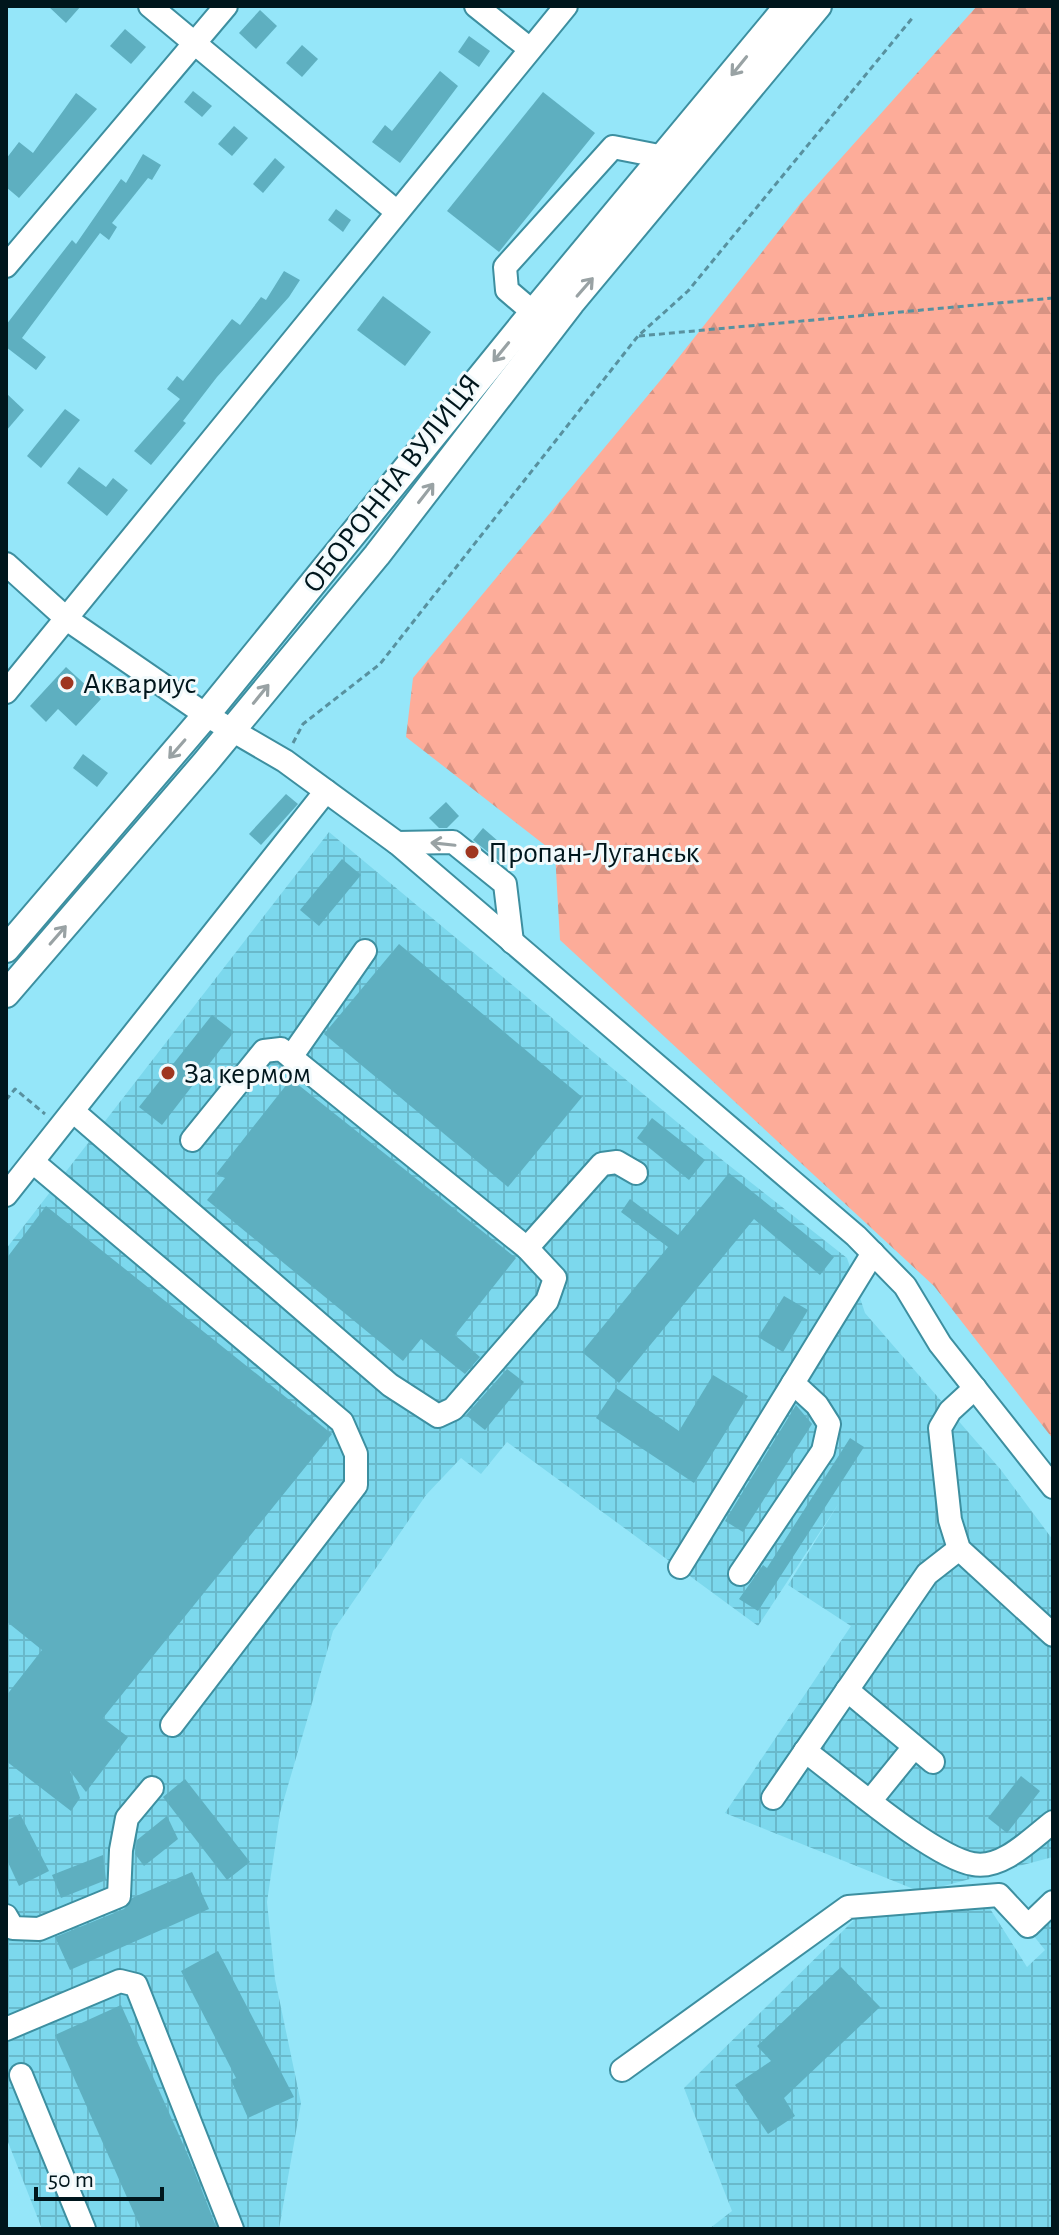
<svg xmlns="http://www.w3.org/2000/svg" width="1059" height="2235" font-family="'Alegreya Sans',sans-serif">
<defs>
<pattern id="industrial-grid" width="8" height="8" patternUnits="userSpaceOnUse" patternTransform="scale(2)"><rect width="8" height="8" fill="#7cd8ed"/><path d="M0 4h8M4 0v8" fill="none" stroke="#69b9cb"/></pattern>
<pattern id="forest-firs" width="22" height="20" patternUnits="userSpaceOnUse" patternTransform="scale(2)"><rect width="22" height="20" fill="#fdac99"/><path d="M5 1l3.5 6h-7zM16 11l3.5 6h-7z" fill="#d79383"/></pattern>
</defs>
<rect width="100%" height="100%" fill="#95e6f9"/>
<!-- industrial -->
<g fill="url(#industrial-grid)">
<path d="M 329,832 L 726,1163 L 847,1258 L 865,1313 L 1001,1470 L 1053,1540 L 1053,1857 L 921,1892 L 725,1813 L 851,1626 L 788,1585 L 839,1503 L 758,1626 L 507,1442 L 481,1474 L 461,1458 L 426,1495 L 333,1631 L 280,1813 L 267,1902 L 275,1979 L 301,2103 L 279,2229 L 42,2229 L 6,2137 L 6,1249 Z"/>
<path d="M 987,1904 L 1027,1967 L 1045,1950 L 1033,1935 L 1053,1917 L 1053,2229 L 709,2229 L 732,2211 L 684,2088 L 857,1917 Z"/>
</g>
<!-- forest -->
<path fill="url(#forest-firs)" d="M 977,6 L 1053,6 L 1053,1439 L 934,1286 L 560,940 L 555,853 L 406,737 L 413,678 L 664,376 L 800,204 Z"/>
<!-- building -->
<g fill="#5eafc0">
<path d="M 48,6 L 81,6 L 66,23 Z"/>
<path d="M 260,10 L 277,26 L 256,49 L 239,33 Z"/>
<path d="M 125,29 L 146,47 L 131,64 L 110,46 Z"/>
<path d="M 469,36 L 490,51 L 479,67 L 458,52 Z"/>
<path d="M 302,45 L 318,59 L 302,77 L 286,63 Z"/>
<path d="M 440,71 L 458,86 L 400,163 L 372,142 L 385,125 L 392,131 Z"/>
<path d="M 193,91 L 212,106 L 202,117 L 184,102 Z"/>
<path d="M 543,92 L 595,133 L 499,252 L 447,211 Z"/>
<path d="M 76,93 L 97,109 L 19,198 L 6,187 L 6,159 L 19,142 L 33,153 Z"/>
<path d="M 234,126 L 248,138 L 232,156 L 218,144 Z"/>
<path d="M 143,154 L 161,165 L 152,180 L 148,178 L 112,223 L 117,227 L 109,240 L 100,233 L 22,338 L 46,357 L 36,370 L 6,347 L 6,325 L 72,240 L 76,244 L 121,179 L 126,183 Z"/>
<path d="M 275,158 L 285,167 L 263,193 L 253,184 Z"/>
<path d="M 336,209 L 351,220 L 343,232 L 328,220 Z"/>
<path d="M 284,271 L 300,280 L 289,297 L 217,377 L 183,421 L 186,423 L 151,465 L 134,451 L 180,399 L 167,389 L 177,376 L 183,381 L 232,319 L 240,325 L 261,297 L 266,300 Z"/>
<path d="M 383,296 L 431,332 L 405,366 L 357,330 Z"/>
<path d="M 6,393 L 24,410 L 6,431 Z"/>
<path d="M 65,409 L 80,420 L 41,468 L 27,456 Z"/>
<path d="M 79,467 L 106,487 L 113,478 L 128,490 L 107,516 L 67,483 Z"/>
<path d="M 66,667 L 101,699 L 76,726 L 58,709 L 46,722 L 30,706 Z"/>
<path d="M 83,754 L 108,773 L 97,787 L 73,768 Z"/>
<path d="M 286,794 L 298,804 L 261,845 L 249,834 Z"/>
<path d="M 446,802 L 459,816 L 447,828 L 439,828 L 429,818 Z"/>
<path d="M 483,828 L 513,854 L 504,865 L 473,840 Z"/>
<path d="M 342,859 L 361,875 L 319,926 L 300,910 Z"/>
<path d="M 399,944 L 582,1097 L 508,1187 L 324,1034 Z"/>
<path d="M 212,1015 L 234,1032 L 162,1125 L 139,1107 Z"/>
<path d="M 291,1079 L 516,1258 L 455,1335 L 480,1357 L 465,1374 L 421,1339 L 403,1361 L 207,1200 L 225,1178 L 216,1174 Z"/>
<path d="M 652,1118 L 705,1160 L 689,1180 L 637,1138 Z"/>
<path d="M 729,1173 L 834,1257 L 820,1275 L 754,1219 L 619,1383 L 582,1352 L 668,1247 L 621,1212 L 630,1199 L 678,1235 Z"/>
<path d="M 46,1206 L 332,1434 L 103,1718 L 128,1737 L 86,1792 L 70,1771 L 80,1798 L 71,1811 L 6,1761 L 6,1696 L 42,1650 L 6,1621 L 6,1259 Z"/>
<path d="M 784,1296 L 808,1310 L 783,1352 L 758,1337 Z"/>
<path d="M 507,1369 L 524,1382 L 485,1430 L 466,1415 Z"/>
<path d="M 713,1375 L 748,1396 L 694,1483 L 596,1418 L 616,1388 L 679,1431 Z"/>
<path d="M 796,1405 L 812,1424 L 743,1532 L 725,1521 Z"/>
<path d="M 850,1438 L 864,1447 L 758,1611 L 739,1599 L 763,1565 L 767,1568 Z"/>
<path d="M 1021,1776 L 1040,1791 L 1007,1833 L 988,1818 Z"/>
<path d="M 185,1779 L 250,1862 L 227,1880 L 163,1797 Z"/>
<path d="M 20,1814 L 49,1871 L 19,1886 L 6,1858 L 6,1821 Z"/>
<path d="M 167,1816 L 178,1839 L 144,1866 L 135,1854 L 137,1840 Z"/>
<path d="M 103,1855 L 106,1880 L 61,1898 L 52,1875 Z"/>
<path d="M 192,1872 L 209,1909 L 70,1970 L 55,1937 L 124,1909 L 132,1898 Z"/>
<path d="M 218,1951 L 294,2097 L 248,2118 L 231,2080 L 236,2078 L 181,1971 Z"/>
<path d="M 841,1967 L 880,2007 L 784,2098 L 795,2116 L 768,2134 L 735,2085 L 771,2061 L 757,2046 Z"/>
<path d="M 121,2005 L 191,2162 L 217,2229 L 141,2229 L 55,2035 Z"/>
</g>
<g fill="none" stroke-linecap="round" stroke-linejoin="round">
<!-- minor casing -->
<g stroke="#3d8fa0" stroke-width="26">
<g id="minor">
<path d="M 150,6 L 397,212"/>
<path d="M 476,6 L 530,49"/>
<path d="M 6,266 L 226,6"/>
<path d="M 534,313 L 507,290 L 505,267 L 613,147 L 664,157"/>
<path d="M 6,564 L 68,620 L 206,715 L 285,761 L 397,843 L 856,1236 L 905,1286 L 940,1344 L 1053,1487"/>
<path d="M 6,692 L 566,6"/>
<path d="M 397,843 L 453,842 L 505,884 L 512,942"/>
<path d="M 291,1057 L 365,951"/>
<path d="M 74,1112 L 390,1385 L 438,1416 L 453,1409 L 547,1301 L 555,1278 L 527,1248 L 281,1049 L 264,1051 L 192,1140"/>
<path d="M 33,1162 L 342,1422 L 356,1454 L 356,1485 L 172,1725"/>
<path d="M 6,1195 L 326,791"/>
<path d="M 527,1248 L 602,1164 L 617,1162 L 636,1173"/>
<path d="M 975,1388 L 950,1411 L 940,1428 L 950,1520 L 959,1549 L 1053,1635"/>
<path d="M 680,1567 L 873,1253"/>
<path d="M 740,1574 L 823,1451 L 829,1424 L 817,1405 L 793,1383"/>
<path d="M 847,1690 L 933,1762"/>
<path d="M 805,1751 C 842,1778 932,1857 973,1864 C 1002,1870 1032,1838 1053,1822"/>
<path d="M 773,1798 L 927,1574 L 959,1549"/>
<path d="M 871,1800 L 914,1747"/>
<path d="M 6,1916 L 13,1928 L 39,1929 L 119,1896 L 121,1850 L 127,1818 L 152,1788"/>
<path d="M 6,2029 L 120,1981 L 136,1985 L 232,2229"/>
<path d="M 622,2070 L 848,1907 L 999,1895 L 1028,1926 L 1053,1902"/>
<path d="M 21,2075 L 84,2229"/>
</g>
</g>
<!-- major casing -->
<g stroke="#3d8fa0" stroke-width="30">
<g id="major">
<path d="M 6,949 L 206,715 L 522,326 L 788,6"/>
<path d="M 6,994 L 205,763 L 377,555 L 571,303 L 818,6"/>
</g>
</g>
<!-- path -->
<g stroke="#58919f" stroke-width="3" stroke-dasharray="6 4" stroke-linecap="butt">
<path d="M 639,336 L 1053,298"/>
<path d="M 293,743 L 303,724 L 380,664 L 638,336 L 688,291 L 914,16"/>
<path d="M 6,1100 L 15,1089 L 45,1114"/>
</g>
<!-- minor -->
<use href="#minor" stroke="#fff" stroke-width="22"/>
<!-- major -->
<use href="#major" stroke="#fff" stroke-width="26"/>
</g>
<!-- one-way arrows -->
<defs><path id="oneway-shaft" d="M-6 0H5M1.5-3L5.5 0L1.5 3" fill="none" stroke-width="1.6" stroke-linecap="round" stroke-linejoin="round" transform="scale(2)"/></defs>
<g stroke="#99a2a4">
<use href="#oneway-shaft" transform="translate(739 66) rotate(129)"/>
<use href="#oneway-shaft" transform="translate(585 287) rotate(-49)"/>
<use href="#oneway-shaft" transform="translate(501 352) rotate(129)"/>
<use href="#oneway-shaft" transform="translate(426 493) rotate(-52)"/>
<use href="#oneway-shaft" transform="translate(261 694) rotate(-51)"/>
<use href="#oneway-shaft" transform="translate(177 749) rotate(131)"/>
<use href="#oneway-shaft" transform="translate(443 844) rotate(-174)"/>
<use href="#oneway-shaft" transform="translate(58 935) rotate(-49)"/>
</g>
<!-- markers -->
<g fill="#9f3620" stroke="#f2fafc" stroke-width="3">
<circle cx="67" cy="683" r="8"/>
<circle cx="472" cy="852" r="8"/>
<circle cx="168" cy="1073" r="8"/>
</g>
<g text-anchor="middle" stroke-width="6" stroke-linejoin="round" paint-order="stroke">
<!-- street labels -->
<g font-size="30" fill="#00161c" stroke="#f2fafc">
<text transform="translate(391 483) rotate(-52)" y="10">ОБОРОННА ВУЛИЦЯ</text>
</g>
<!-- poi labels -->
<g font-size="30" fill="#00161c" stroke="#f2fafc" text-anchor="start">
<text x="83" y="693">Аквариус</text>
<text x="488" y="862">Пропан-Луганськ</text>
<text x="184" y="1083">За кермом</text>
</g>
</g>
<!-- border -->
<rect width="1059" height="2235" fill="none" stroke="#00161c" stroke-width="16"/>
<!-- scale -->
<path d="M36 2187v12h126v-12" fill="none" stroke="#00161c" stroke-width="4"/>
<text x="48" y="2187" font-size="24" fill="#00161c" stroke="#f2fafc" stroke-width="6" paint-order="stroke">50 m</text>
</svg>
